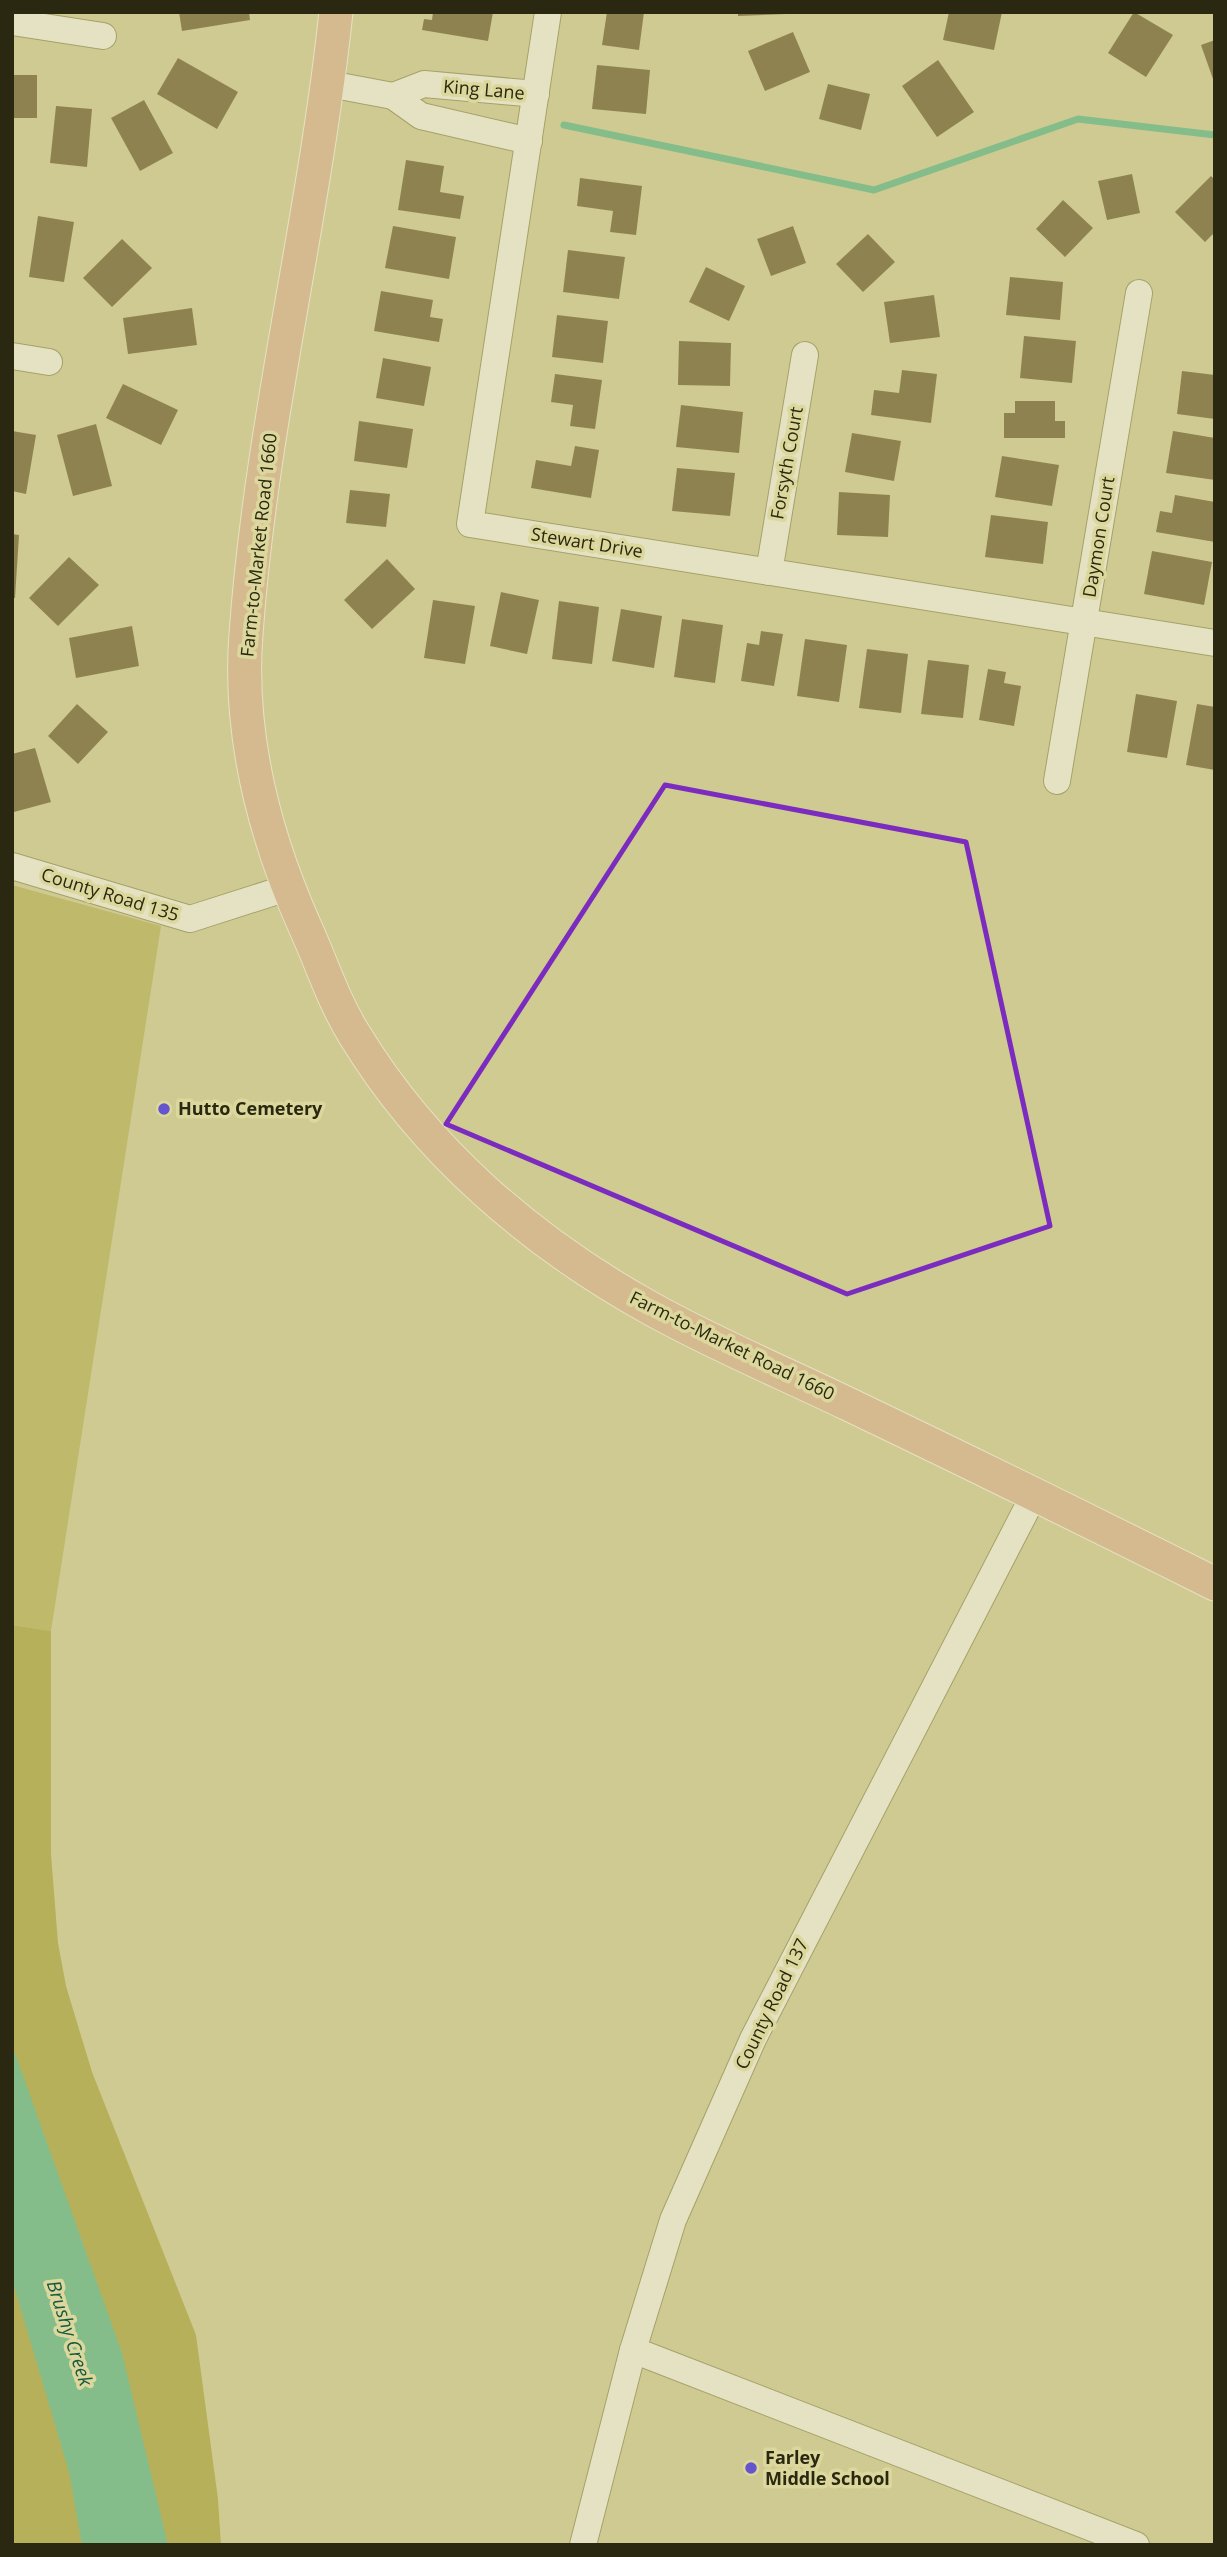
<svg xmlns="http://www.w3.org/2000/svg" width="1227" height="2557" font-family="'Open Sans',sans-serif">
<rect width="100%" height="100%" fill="#cfcb91"/>
<!-- green -->
<path fill="#aca43f" d="M 12,885 L 161,926 L 51,1631 L 12,1625 Z"/>
<!-- forest -->
<path fill="#999017" d="M 12,1625 L 51,1631 L 51,1854 L 58,1943 L 66,1986 L 92,2072 L 196,2335 L 218,2499 L 221,2545 L 12,2545 Z"/>
<!-- water -->
<path fill="#29ad80" d="M 12,2045 L 122,2353 L 168,2545 L 82,2545 L 69,2472 L 12,2279 Z"/>
<g fill="none" stroke-linecap="round" stroke-linejoin="round">
<!-- stream -->
<path stroke="#29ad80" stroke-width="7" d="M 564,125 L 874,190 L 1078,119 L 1215,135"/>
</g>
<!-- building -->
<g fill="#3f2d00">
<path d="M 179,12 L 249,12 L 250,20 L 182,31 Z"/>
<path d="M 433,12 L 493,12 L 488,41 L 422,30 L 424,19 L 432,20 Z"/>
<path d="M 607,12 L 644,12 L 639,50 L 602,45 Z"/>
<path d="M 738,12 L 786,12 L 786,14 L 738,16 Z"/>
<path d="M 949,12 L 1002,12 L 994,50 L 943,40 Z"/>
<path d="M 1134,12 L 1173,35 L 1146,77 L 1108,53 Z"/>
<path d="M 793,32 L 810,72 L 765,91 L 748,51 Z"/>
<path d="M 1215,40 L 1215,82 L 1214,82 L 1201,45 Z"/>
<path d="M 178,58 L 238,92 L 217,129 L 157,94 Z"/>
<path d="M 938,60 L 974,112 L 937,137 L 902,86 Z"/>
<path d="M 597,65 L 650,70 L 646,114 L 592,109 Z"/>
<rect x="12" y="75" width="25" height="43"/>
<path d="M 828,84 L 870,94 L 861,130 L 819,119 Z"/>
<path d="M 144,100 L 173,153 L 140,171 L 111,118 Z"/>
<path d="M 56,106 L 92,109 L 87,167 L 50,163 Z"/>
<path d="M 406,160 L 444,166 L 440,192 L 464,196 L 460,219 L 398,210 Z"/>
<path d="M 1132,174 L 1140,213 L 1107,220 L 1098,181 Z"/>
<path d="M 1211,176 L 1215,180 L 1215,232 L 1205,242 L 1175,212 Z"/>
<path d="M 580,178 L 642,186 L 636,235 L 610,232 L 613,211 L 577,206 Z"/>
<path d="M 1063,200 L 1093,228 L 1065,257 L 1036,229 Z"/>
<path d="M 38,216 L 74,222 L 64,282 L 29,277 Z"/>
<path d="M 393,226 L 456,237 L 449,279 L 385,268 Z"/>
<path d="M 793,226 L 806,263 L 771,276 L 757,239 Z"/>
<path d="M 868,234 L 895,262 L 863,292 L 836,264 Z"/>
<path d="M 122,239 L 152,268 L 112,307 L 83,278 Z"/>
<path d="M 568,250 L 625,257 L 619,299 L 563,292 Z"/>
<path d="M 706,267 L 745,286 L 729,321 L 689,302 Z"/>
<path d="M 1010,277 L 1063,282 L 1060,320 L 1006,315 Z"/>
<path d="M 381,291 L 433,300 L 430,317 L 443,319 L 439,342 L 374,331 Z"/>
<path d="M 934,295 L 940,337 L 890,343 L 884,302 Z"/>
<path d="M 192,308 L 197,345 L 128,354 L 123,318 Z"/>
<path d="M 557,315 L 608,321 L 603,363 L 552,357 Z"/>
<path d="M 1024,336 L 1076,341 L 1072,383 L 1020,378 Z"/>
<path d="M 679,341 L 731,343 L 730,386 L 678,385 Z"/>
<path d="M 383,358 L 431,367 L 424,406 L 376,398 Z"/>
<path d="M 902,370 L 937,374 L 931,423 L 871,415 L 874,390 L 899,393 Z"/>
<path d="M 1182,371 L 1215,375 L 1215,419 L 1177,414 Z"/>
<path d="M 555,374 L 602,380 L 595,429 L 570,426 L 573,405 L 551,402 Z"/>
<path d="M 123,384 L 178,410 L 161,445 L 106,418 Z"/>
<path d="M 1015,401 L 1055,401 L 1055,421 L 1065,421 L 1065,438 L 1004,438 L 1004,413 L 1015,413 Z"/>
<path d="M 681,405 L 743,412 L 739,453 L 676,447 Z"/>
<path d="M 359,421 L 413,429 L 407,468 L 354,461 Z"/>
<path d="M 96,424 L 112,486 L 73,496 L 57,435 Z"/>
<path d="M 12,431 L 36,435 L 26,494 L 12,491 Z"/>
<path d="M 1173,431 L 1215,438 L 1215,480 L 1166,473 Z"/>
<path d="M 852,433 L 901,441 L 894,481 L 845,472 Z"/>
<path d="M 575,446 L 599,450 L 591,498 L 531,488 L 536,460 L 571,466 Z"/>
<path d="M 1002,456 L 1059,465 L 1052,506 L 995,497 Z"/>
<path d="M 677,468 L 735,473 L 730,516 L 672,511 Z"/>
<path d="M 350,490 L 390,494 L 386,527 L 346,523 Z"/>
<path d="M 839,492 L 890,495 L 888,537 L 837,535 Z"/>
<path d="M 1175,495 L 1215,502 L 1215,542 L 1156,532 L 1160,511 L 1172,513 Z"/>
<path d="M 991,515 L 1048,522 L 1043,564 L 985,557 Z"/>
<path d="M 12,534 L 19,535 L 15,598 L 12,598 Z"/>
<path d="M 1152,551 L 1212,562 L 1204,605 L 1144,594 Z"/>
<path d="M 69,557 L 99,585 L 58,626 L 29,598 Z"/>
<path d="M 387,559 L 415,589 L 372,629 L 344,600 Z"/>
<path d="M 501,592 L 539,600 L 527,654 L 490,646 Z"/>
<path d="M 433,600 L 475,606 L 465,664 L 424,658 Z"/>
<path d="M 559,601 L 599,607 L 592,664 L 552,659 Z"/>
<path d="M 621,609 L 662,616 L 654,668 L 612,661 Z"/>
<path d="M 682,619 L 723,625 L 715,683 L 674,677 Z"/>
<path d="M 132,626 L 139,666 L 76,678 L 69,638 Z"/>
<path d="M 761,631 L 783,634 L 774,686 L 741,681 L 747,643 L 759,645 Z"/>
<path d="M 805,639 L 847,645 L 839,702 L 797,696 Z"/>
<path d="M 867,649 L 908,654 L 901,713 L 859,708 Z"/>
<path d="M 928,660 L 969,665 L 963,718 L 921,714 Z"/>
<path d="M 988,669 L 1006,672 L 1004,683 L 1021,686 L 1014,726 L 979,720 Z"/>
<path d="M 1136,694 L 1177,701 L 1167,758 L 1127,752 Z"/>
<path d="M 77,704 L 108,732 L 78,764 L 48,736 Z"/>
<path d="M 1197,704 L 1215,707 L 1215,770 L 1186,765 Z"/>
<path d="M 35,748 L 51,802 L 14,812 L 12,754 Z"/>
</g>
<g fill="none" stroke-linecap="round" stroke-linejoin="round">
<!-- minor casing -->
<g stroke="#736f37" stroke-width="28">
<g id="minor">
<path d="M 548,12 L 470,524 L 1215,643"/>
<path d="M 12,22 L 103,36"/>
<path d="M 329,84 L 393,96 L 421,116 L 529,141"/>
<path d="M 393,96 L 424,84 L 536,94"/>
<path d="M 12,356 L 49,362"/>
<path d="M 769,572 L 805,355"/>
<path d="M 1057,781 L 1139,293"/>
<path d="M 12,866 L 190,919 L 287,888"/>
<path d="M 633,2350 L 1136,2545"/>
<path d="M 583,2545 L 633,2350 L 673,2220 L 753,2039 L 1035,1493"/>
</g>
</g>
<!-- major casing -->
<g stroke="#fff" stroke-width="35">
<path id="major" d="M 336,12 C 314,220 261,425 246,634 C 238,737 265,837 306,929 C 322,964 333,1000 354,1034 C 425,1151 531,1242 650,1308 C 714,1344 782,1372 848,1404 C 971,1463 1093,1523 1215,1584"/>
</g>
<!-- minor -->
<use href="#minor" stroke="#fff" stroke-width="26"/>
<!-- major -->
<use href="#major" stroke="#dca78f" stroke-width="33"/>
</g>
<!-- marked area -->
<path d="M0 0H1227V2557H0ZM 665,785 L 966,842 L 1050,1226 L 847,1294 L 446,1124 Z" fill="#cfcb91" fill-opacity=".55" fill-rule="evenodd"/>
<path fill="none" stroke="#7b2cbf" stroke-width="5" stroke-linejoin="round" d="M 665,785 L 966,842 L 1050,1226 L 847,1294 L 446,1124 Z"/>
<!-- markers -->
<g fill="#6454cd" stroke="#dcd89d" stroke-width="2.5">
<circle cx="164" cy="1109" r="7"/>
<circle cx="751" cy="2468" r="7"/>
</g>
<g text-anchor="middle" stroke-width="7" stroke-linejoin="round" paint-order="stroke">
<!-- street labels -->
<g font-size="18" fill="#2a2810" stroke="#dcd89d">
<text transform="translate(484 90) rotate(5)" y="6">King Lane</text>
<text transform="translate(787 463) rotate(-80)" y="6">Forsyth Court</text>
<text transform="translate(1099 537) rotate(-81)" y="6">Daymon Court</text>
<text transform="translate(587 543) rotate(9)" y="6">Stewart Drive</text>
<text transform="translate(259 545) rotate(-84)" y="6">Farm-to-Market Road 1660</text>
<text transform="translate(110 895) rotate(17)" y="6">County Road 135</text>
<text transform="translate(732 1346) rotate(26)" y="6">Farm-to-Market Road 1660</text>
<text transform="translate(772 2004) rotate(-64)" y="6">County Road 137</text>
</g>
<!-- poi labels -->
<g font-size="18" font-weight="bold" fill="#2a2810" stroke="#dcd89d" text-anchor="start">
<text x="178" y="1115">Hutto Cemetery</text>
<text x="765" y="2464">Farley<tspan x="765" dy="21">Middle School</tspan></text>
</g>
<!-- water labels -->
<g font-size="19" font-style="italic" fill="#175941" stroke="#dcd89d">
<text transform="translate(70 2333) rotate(72)" y="7">Brushy Creek</text>
</g>
</g>
<!-- border -->
<rect width="1227" height="2557" fill="none" stroke="#2a2810" stroke-width="28"/>
</svg>
